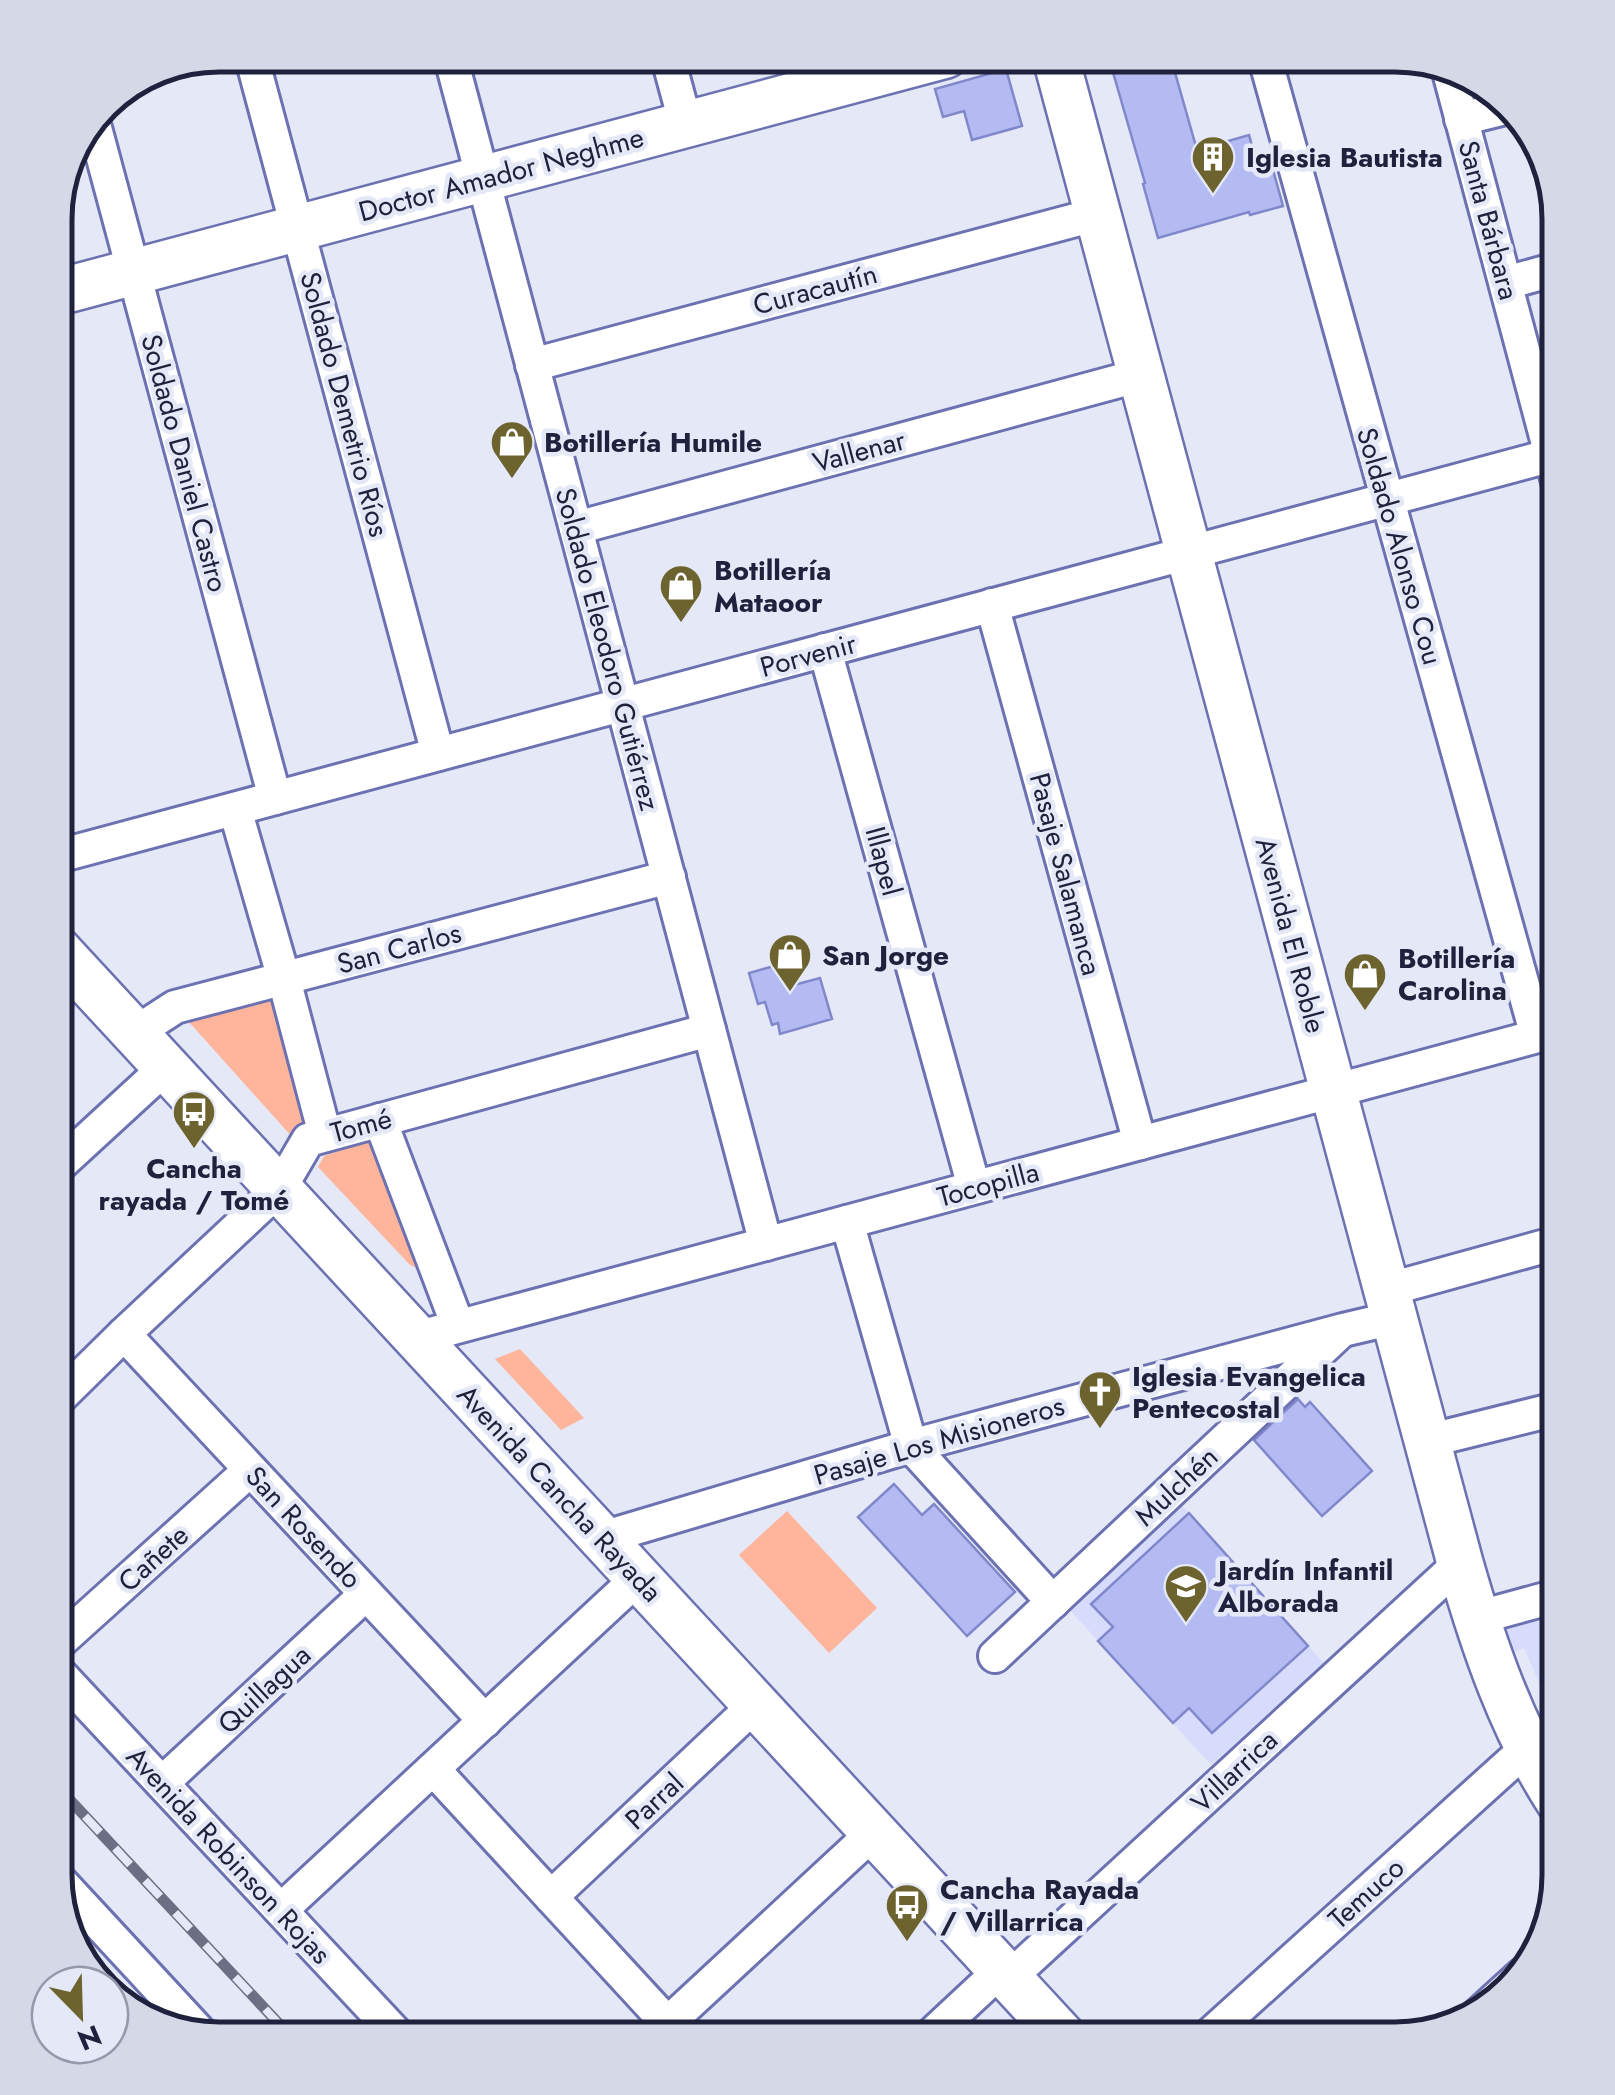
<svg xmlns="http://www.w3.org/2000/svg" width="1615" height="2095" font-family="Jost,sans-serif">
<rect width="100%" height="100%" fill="#e5e8f6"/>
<!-- built -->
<g fill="#d7dcfc">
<path d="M 1181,1504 L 1324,1663 L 1211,1765 L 1067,1607 Z"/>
<path d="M 1560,1604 L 1560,1717 L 1555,1719 L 1524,1648 L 1515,1652 L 1503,1620 Z"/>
</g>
<!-- green -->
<g fill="#ffb49c">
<path d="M 271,982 L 318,1128 L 294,1139 L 180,1012 Z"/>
<path d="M 377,1138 L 420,1269 L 410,1265 L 318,1167 L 324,1156 Z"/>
<path d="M 520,1349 L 584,1418 L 561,1430 L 495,1359 Z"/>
<path d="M 787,1511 L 877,1608 L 829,1653 L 739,1555 Z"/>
</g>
<!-- building -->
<g fill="#b4bbf3" stroke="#8087ca" stroke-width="2.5">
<path d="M 1108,55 L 1170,55 L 1197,150 L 1249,135 L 1257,163 L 1270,159 L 1283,206 L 1250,215 L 1249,212 L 1158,238 L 1143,184 L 1145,183 Z"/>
<path d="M 1006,69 L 1022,126 L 972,140 L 964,111 L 943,117 L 935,89 Z"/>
<path d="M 788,962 L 794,985 L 820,978 L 832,1019 L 780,1034 L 778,1023 L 772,1025 L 765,1002 L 758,1004 L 749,973 Z"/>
<path d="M 1298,1399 L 1305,1407 L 1310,1402 L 1372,1471 L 1322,1516 L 1254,1440 Z"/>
<path d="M 894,1484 L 922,1515 L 934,1504 L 1015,1592 L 967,1636 L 858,1517 Z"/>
<path d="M 1189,1513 L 1308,1646 L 1212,1733 L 1189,1708 L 1173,1723 L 1098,1641 L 1113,1627 L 1091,1604 Z"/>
</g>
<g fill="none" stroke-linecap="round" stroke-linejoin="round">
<!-- street casing -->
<g stroke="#6c71b2" stroke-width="38">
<g id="street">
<path d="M 251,55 L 438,754"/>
<path d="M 450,55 L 766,1244"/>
<path d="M 667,55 L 686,125"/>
<path d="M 1264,55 L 1537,1036"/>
<path d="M 1448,68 L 1560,489"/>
<path d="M 1461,119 L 1509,107"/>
<path d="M 95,128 L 275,798"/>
<path d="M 1506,283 L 1560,268"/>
<path d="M 532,365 L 1098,214"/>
<path d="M 576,528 L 1141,375"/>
<path d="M 992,605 L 1140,1143"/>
<path d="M 825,650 L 974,1187"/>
<path d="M 235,809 L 284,979 L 325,1135"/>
<path d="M 55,857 L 1560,453"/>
<path d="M 135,1033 L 175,1007 L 669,877"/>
<path d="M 380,1120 L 458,1326"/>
<path d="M 55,1169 L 166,1067"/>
<path d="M 847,1222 L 911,1446 L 1053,1602"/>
<path d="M 1386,1290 L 1560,1242"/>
<path d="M 124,1334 L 485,1721"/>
<path d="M 416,1338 L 1560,1030"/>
<path d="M 55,1402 L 124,1334 L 280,1188 L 308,1140 L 709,1030"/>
<path d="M 1427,1441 L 1560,1408"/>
<path d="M 602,1538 L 911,1446 L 1343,1330 L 1394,1318"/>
<path d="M 1476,1618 L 1560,1595"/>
<path d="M 55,1646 L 250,1470"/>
<path d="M 995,1656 L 1338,1334"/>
<path d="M 55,1669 L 402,2040"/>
<path d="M 433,1769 L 683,2040"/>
<path d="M 162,1783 L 366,1594"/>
<path d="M 55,1876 L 205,2038"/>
<path d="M 551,1897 L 756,1704"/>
<path d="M 281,1910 L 638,1578"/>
<path d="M 1009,1978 L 1460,1563"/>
<path d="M 1478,2015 L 1523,1974"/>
<path d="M 668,2023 L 874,1832"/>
<path d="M 926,2040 L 1001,1970"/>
<path d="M 1204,2040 L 1528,1747"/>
</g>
</g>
<!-- secondary casing -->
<g stroke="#6c71b2" stroke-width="50">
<g id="secondary">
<path d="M 1055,55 L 1460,1563 C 1484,1647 1512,1729 1560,1803"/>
<path d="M 55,293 L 946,55"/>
<path d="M 55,947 L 1066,2040"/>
</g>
</g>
<!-- street -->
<use href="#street" stroke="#fff" stroke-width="32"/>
<!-- secondary -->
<use href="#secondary" stroke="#fff" stroke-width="45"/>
<!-- rail casing -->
<g stroke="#6c6e84" stroke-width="11">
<path id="rail" d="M 55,1784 L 294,2040"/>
</g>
<!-- rail -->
<use href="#rail" stroke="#e5e8f6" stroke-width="8" stroke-dasharray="22" stroke-linecap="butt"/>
</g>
<!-- icons -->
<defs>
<g id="building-pin" transform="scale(2.25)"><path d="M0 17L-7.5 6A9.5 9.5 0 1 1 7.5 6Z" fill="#6c632f" stroke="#e5e8f6"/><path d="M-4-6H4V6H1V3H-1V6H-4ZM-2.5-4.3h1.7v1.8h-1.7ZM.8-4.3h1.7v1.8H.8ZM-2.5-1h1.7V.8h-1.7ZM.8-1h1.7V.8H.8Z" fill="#fff"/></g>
<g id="shop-pin" transform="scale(2.25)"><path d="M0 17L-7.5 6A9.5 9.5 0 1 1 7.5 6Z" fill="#6c632f" stroke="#e5e8f6"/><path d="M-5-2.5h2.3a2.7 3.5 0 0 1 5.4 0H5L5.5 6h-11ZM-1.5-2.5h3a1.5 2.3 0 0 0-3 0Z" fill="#fff"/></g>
<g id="bus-pin" transform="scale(2.25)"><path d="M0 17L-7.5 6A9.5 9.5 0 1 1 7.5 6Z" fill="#6c632f" stroke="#e5e8f6"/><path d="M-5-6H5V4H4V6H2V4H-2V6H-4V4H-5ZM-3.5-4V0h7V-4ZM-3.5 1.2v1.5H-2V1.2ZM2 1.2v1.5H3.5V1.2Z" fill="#fff"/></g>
<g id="church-pin" transform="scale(2.25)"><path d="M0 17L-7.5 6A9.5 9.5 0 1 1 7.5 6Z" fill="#6c632f" stroke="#e5e8f6"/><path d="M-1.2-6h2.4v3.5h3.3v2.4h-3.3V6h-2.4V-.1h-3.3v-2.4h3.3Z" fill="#fff"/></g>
<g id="school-pin" transform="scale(2.25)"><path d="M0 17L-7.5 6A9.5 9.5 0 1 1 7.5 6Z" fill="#6c632f" stroke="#e5e8f6"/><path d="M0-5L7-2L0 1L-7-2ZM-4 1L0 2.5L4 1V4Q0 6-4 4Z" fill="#fff"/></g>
</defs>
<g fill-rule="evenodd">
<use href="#building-pin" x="1213" y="157"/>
<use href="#shop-pin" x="512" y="442"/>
<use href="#shop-pin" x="681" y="586"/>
<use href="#shop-pin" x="790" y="955"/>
<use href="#shop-pin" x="1365" y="974"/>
<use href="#bus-pin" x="194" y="1112"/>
<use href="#church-pin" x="1100" y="1392"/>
<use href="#school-pin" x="1186" y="1586"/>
<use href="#bus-pin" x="907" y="1905"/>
</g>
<g text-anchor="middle" stroke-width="9" stroke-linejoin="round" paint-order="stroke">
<!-- poi labels -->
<g font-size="28" font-weight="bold" fill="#20223d" stroke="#e5e8f6" text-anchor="start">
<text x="1246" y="167">Iglesia Bautista</text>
<text x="544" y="452">Botillería Humile</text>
<text x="714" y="580">Botillería<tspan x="714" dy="32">Mataoor</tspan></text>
<text x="822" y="965">San Jorge</text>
<text x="1398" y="968">Botillería<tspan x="1398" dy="32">Carolina</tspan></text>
<text x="194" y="1178" text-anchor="middle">Cancha<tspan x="194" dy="32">rayada / Tomé</tspan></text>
<text x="1132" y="1386">Iglesia Evangelica<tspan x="1132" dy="32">Pentecostal</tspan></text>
<text x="1218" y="1580">Jardín Infantil<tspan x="1218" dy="32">Alborada</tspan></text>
<text x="940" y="1899">Cancha Rayada<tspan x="940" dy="32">/ Villarrica</tspan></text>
</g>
<!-- street labels -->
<g font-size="28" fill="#20223d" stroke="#e5e8f6">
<text transform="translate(501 174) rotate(-15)" y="10">Doctor Amador Neghme</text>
<text transform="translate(1489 220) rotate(75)" y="10">Santa Bárbara</text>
<text transform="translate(815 289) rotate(-15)" y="10">Curacautín</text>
<text transform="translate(345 404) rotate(75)" y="10">Soldado Demetrio Ríos</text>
<text transform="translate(859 451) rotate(-15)" y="10">Vallenar</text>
<text transform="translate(185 463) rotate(75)" y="10">Soldado Daniel Castro</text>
<text transform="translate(1400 546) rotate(74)" y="10">Soldado Alonso Cou</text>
<text transform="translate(608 649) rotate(75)" y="10">Soldado Eleodoro Gutiérrez</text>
<text transform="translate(808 655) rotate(-15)" y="10">Porvenir</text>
<text transform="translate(884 861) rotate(75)" y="10">Illapel</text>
<text transform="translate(1066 874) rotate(75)" y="10">Pasaje Salamanca</text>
<text transform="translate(1291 935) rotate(75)" y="10">Avenida El Roble</text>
<text transform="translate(399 948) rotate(-15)" y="10">San Carlos</text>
<text transform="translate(361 1125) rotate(-15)" y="10">Tomé</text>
<text transform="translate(988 1184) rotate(-15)" y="10">Tocopilla</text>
<text transform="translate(939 1440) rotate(-16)" y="10">Pasaje Los Misioneros</text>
<text transform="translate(1176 1486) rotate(-43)" y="10">Mulchén</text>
<text transform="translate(560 1493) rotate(47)" y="10">Avenida Cancha Rayada</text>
<text transform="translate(304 1527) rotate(47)" y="10">San Rosendo</text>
<text transform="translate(153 1558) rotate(-42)" y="10">Cañete</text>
<text transform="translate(264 1689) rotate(-43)" y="10">Quillagua</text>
<text transform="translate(1234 1771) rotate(-43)" y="10">Villarrica</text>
<text transform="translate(654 1801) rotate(-43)" y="10">Parral</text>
<text transform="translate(229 1855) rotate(47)" y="10">Avenida Robinson Rojas</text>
<text transform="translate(1366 1893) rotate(-42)" y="10">Temuco</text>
</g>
</g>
<!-- crop -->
<path d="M0 0H1615V2095H0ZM219 72H1395A147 147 0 0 1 1542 219V1875A147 147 0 0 1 1395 2022H219A147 147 0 0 1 72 1875V219A147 147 0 0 1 219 72Z" fill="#d5d8e7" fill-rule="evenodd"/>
<path fill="none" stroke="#20223d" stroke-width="5" d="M219 72H1395A147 147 0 0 1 1542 219V1875A147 147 0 0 1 1395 2022H219A147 147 0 0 1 72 1875V219A147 147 0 0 1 219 72Z"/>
<!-- north arrow -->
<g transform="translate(80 2015) rotate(157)"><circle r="48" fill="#e5e8f6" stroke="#9699ac" stroke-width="2.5"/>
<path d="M0-8L18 38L0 25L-18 38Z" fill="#6c632f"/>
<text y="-15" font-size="28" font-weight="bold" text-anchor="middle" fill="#20223d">N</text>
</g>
</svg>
